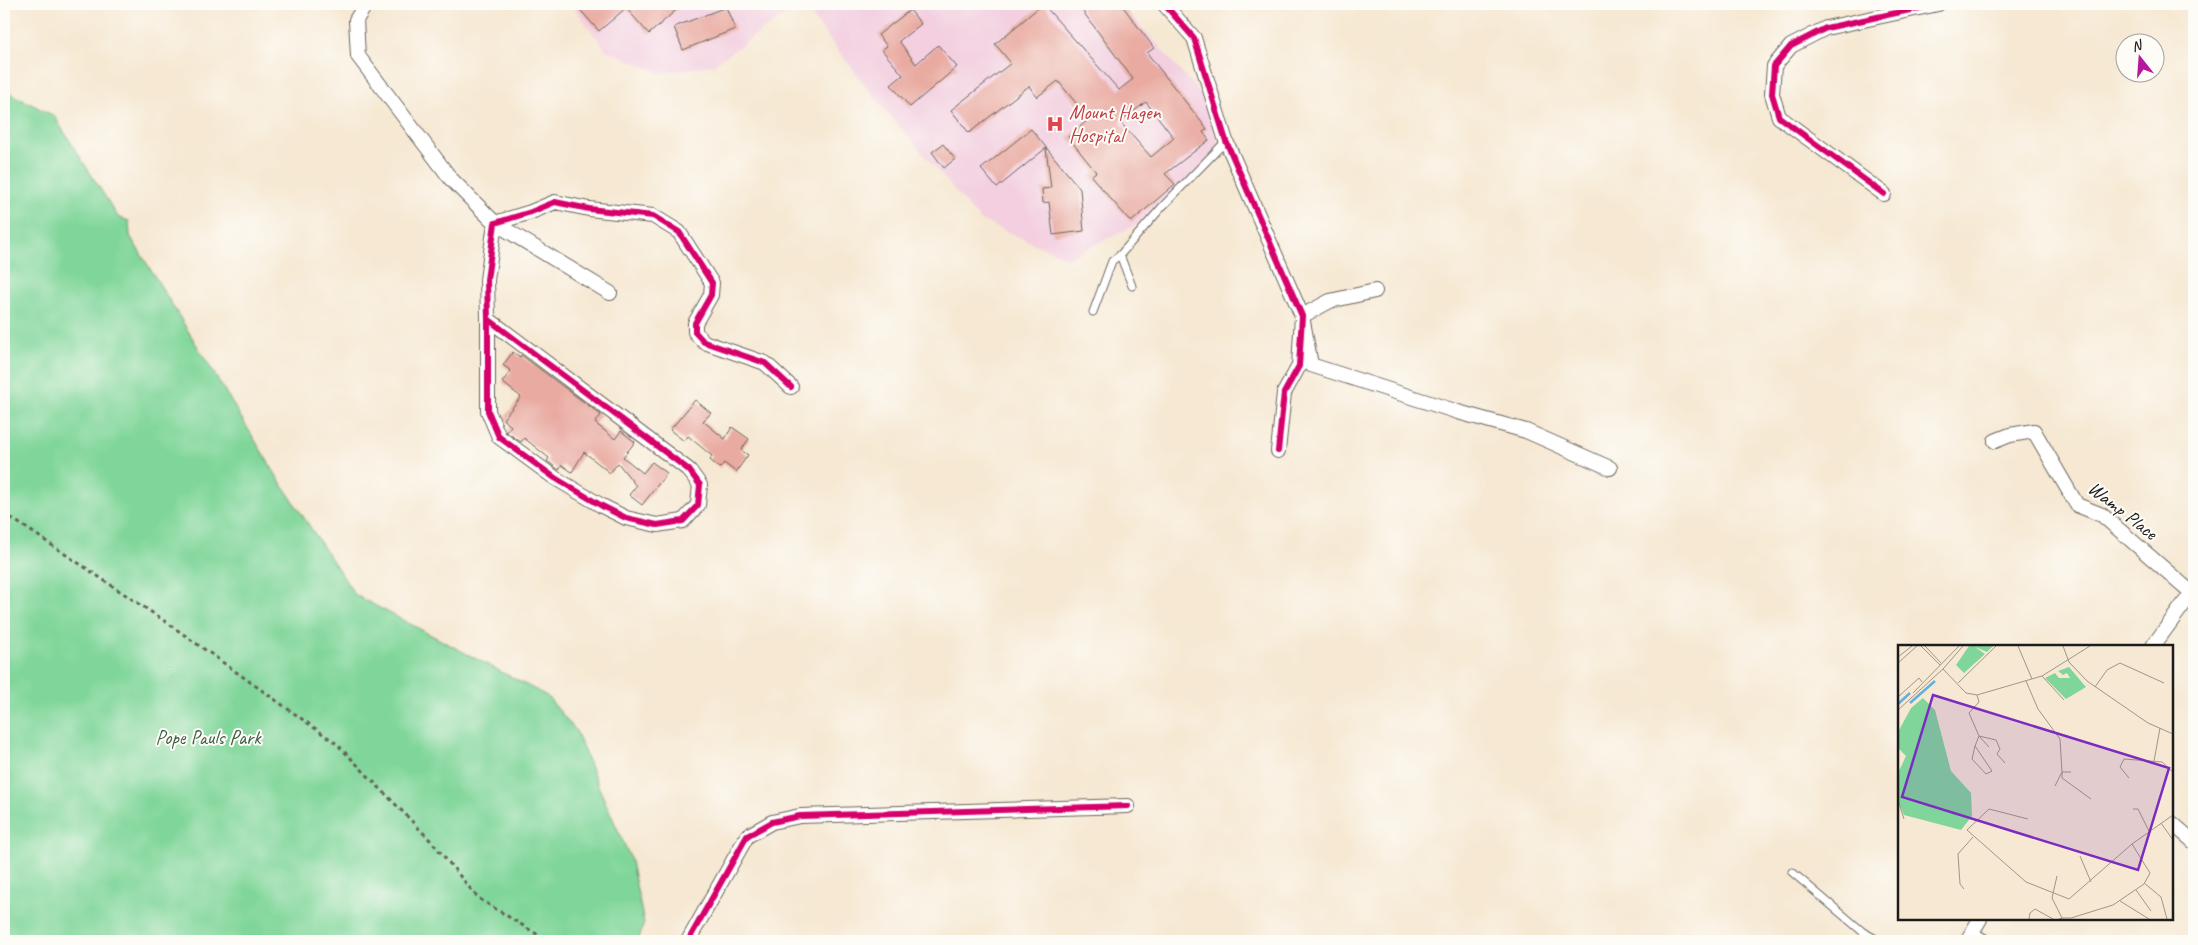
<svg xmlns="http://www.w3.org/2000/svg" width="2198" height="945" font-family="Caveat,sans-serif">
<rect width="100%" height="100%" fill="#fdfcf7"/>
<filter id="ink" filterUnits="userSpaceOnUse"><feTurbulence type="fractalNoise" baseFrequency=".02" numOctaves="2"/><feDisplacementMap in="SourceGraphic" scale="10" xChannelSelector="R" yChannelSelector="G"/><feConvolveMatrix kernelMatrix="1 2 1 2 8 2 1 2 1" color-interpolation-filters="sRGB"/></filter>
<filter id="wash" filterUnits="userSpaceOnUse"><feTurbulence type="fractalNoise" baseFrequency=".0096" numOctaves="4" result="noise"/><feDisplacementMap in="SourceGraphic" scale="20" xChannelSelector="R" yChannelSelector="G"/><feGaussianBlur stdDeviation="1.12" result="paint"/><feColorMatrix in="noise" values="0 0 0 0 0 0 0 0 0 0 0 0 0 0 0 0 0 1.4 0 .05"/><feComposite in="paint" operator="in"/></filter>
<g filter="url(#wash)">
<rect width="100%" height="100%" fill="#f6e8d2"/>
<!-- built -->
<g fill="#f3cfe0">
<path d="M 571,4 L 800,4 L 713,65 L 661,73 L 606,50 Z"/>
<path d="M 802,4 L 1121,4 L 1204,97 L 1220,150 L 1149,219 L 1067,258 L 980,220 L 872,94 Z"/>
</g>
<!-- green -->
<path fill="#80d69a" stroke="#4e795b" d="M 4,90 L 54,116 L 118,217 L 129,221 L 130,236 L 281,483 L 355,595 L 547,696 L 576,731 L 599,788 L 630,857 L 644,923 L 638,941 L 4,941 Z"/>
<g id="blocks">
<!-- building -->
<g fill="#e9aaa1" fill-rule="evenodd">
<path d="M 575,4 L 683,4 L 649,34 L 626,8 L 599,31 Z"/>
<path d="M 1043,4 L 1119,90 L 1133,79 L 1081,9 L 1088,4 L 1121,4 L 1154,48 L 1147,53 L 1207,129 L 1203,132 L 1209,140 L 1165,174 L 1175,184 L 1131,222 L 1091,176 L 1096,172 L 1068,137 L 1089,119 L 1058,81 L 1037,97 L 1029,86 L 969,133 L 951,110 L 1011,63 L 995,44 ZM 1146,102 L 1174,138 L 1151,157 L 1120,122 Z"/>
<path d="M 726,7 L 735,29 L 683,50 L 674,27 Z"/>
<path d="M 910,10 L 921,24 L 899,41 L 916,64 L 938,45 L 957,67 L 910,107 L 891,85 L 903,75 L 882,50 L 887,46 L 878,35 Z"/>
<path d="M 1031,129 L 1080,189 L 1084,231 L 1053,235 L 1049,202 L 1043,203 L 1042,189 L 1051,188 L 1046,148 L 997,188 L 981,169 Z"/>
<path d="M 943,144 L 955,159 L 944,168 L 932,152 Z"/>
<path d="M 513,352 L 520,357 L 521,355 L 601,415 L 595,423 L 615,439 L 621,431 L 635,442 L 623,457 L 643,473 L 652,462 L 667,473 L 642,505 L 629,495 L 636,486 L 618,463 L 610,473 L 584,452 L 572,472 L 562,465 L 559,470 L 547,461 L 549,458 L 524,438 L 521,442 L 506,432 L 511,426 L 503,419 L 521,397 L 502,382 L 511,371 L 503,365 Z"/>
<path d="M 695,400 L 711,413 L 703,421 L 725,439 L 732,427 L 749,439 L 741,450 L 748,455 L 736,472 L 724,463 L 720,468 L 710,460 L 712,456 L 688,436 L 684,441 L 670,430 Z"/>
</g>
</g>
</g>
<g filter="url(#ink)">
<use href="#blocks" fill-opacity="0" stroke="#68635c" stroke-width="1"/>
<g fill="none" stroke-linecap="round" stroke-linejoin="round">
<!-- lane casing -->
<g stroke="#68635c" stroke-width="9">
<g id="lane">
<path d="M 1120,255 L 1132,286"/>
<path d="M 1093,312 L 1112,261 L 1120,255 L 1162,207 L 1226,141"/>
<path d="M 1792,872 L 1863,932 L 1880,941"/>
<path d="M 1973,931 L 1990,941"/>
</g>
</g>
<!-- street casing -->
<g stroke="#68635c" stroke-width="16">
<g id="street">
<path d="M 366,4 L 356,20 L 358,56 L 451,179 L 495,223 L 610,293"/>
<path d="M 1164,4 L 1194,38 L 1226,141 L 1302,316 L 1299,366 L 1284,393 L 1278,451"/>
<path d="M 1884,194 L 1779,117 L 1772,94 L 1774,66 L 1791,46 L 1826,28 L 1938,4"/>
<path d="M 1375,291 L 1330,301 L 1302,316 L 1311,365 L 1458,412 L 1526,431 L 1610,468"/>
<path d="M 488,319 L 488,411 L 499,437 L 555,478 L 602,506 L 626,518 L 657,525 L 683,521 L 698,505 L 700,485 L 689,470 L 488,319 L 487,280 L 495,223 L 531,212 L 555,202 L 589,209 L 653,216 L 679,232 L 712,283 L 711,295 L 695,323 L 695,332 L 704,342 L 765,363 L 791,387"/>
<path d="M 1995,441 L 2010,435 L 2034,431 L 2077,505 L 2102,515 L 2192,593"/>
<path d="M 2153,646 L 2194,590"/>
<path d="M 2172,823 L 2194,842"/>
<path d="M 688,941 L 747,836 L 772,822 L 800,816 L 1128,806"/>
<path d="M 1967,941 L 1980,919"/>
</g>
</g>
<!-- path -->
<path stroke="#68635c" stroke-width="3" stroke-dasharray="4 4" stroke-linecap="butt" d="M 4,513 L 169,624 L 337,744 L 432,842 L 478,898 L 548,941"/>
<!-- lane -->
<use href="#lane" stroke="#fff" stroke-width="7"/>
<!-- street -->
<use href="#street" stroke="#fff" stroke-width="14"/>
<!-- cycleway casing -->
<g stroke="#fdfcf7" stroke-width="9">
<g id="cycleway">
<path d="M 1164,4 L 1194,38 L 1226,141 L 1302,316 L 1299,366 L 1284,393 L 1278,451"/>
<path d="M 1884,194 L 1779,117 L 1772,94 L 1774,66 L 1791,46 L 1826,28 L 1938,4"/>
<path d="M 488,319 L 488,411 L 499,437 L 555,478 L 602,506 L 626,518 L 657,525 L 683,521 L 698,505 L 700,485 L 689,470 L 488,319 L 487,280 L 495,223 L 531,212 L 555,202 L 589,209 L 653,216 L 679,232 L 712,283 L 711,295 L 695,323 L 695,332 L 704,342 L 765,363 L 791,387"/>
<path d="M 688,941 L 747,836 L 772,822 L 800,816 L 1128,806"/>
</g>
</g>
<!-- cycleway -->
<use href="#cycleway" stroke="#d6006c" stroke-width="6"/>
</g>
</g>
<!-- icons -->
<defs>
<g id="hospital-bare" transform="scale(1.35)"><path d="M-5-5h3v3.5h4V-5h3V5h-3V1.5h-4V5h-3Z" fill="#e0444e" stroke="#fdfcf7" stroke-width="2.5" paint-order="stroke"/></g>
</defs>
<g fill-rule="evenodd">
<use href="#hospital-bare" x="1055" y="124"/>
</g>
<g text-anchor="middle" stroke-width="4" stroke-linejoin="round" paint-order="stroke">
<!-- health labels -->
<g font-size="20" fill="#be3a42" stroke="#fdfcf7" text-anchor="start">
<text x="1069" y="119">Mount Hagen<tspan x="1069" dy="23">Hospital</tspan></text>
</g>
<!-- street labels -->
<g font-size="20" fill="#1c1c1c" stroke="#fdfcf7">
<text transform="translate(2123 510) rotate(38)" y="7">Wamp Place</text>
</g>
<!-- park labels -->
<g font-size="20" fill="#3f5d48" stroke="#fdfcf7">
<text x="208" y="744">Pope Pauls Park</text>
</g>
</g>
<!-- overview -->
<g transform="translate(1898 645)">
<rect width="275" height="275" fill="#f6e8d2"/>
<path d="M 71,1 L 95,1 L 89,7 L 77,2 L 87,9 L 66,28 L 58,20 ZM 171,22 L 188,42 L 168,54 L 147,33 L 157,28 L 161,33 L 172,33 L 169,28 L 165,30 L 160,26 ZM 25,53 L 37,65 L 53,126 L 73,148 L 74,171 L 63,185 L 6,170 L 0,156 L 0,128 L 8,111 L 0,103 L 0,87 L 13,63 Z" fill="#80d69a"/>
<path fill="none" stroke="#65afdd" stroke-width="2.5" d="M 12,58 L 37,36M 0,59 L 12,48"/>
<path fill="none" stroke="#9f9689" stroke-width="1" d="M 23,1 L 42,20M 27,1 L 43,18M 120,1 L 134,34M 165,1 L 171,17 L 189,36 L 250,78 L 275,89M 0,12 L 14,1M 0,18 L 19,1M 45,24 L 68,48 L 79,50 L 144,31 L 192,1M 144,31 L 166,55M 128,36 L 140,64 L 162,94 L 164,127 L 157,141M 60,38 L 98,1M 197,42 L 209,25 L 222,18 L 266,38M 15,48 L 61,1M 79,50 L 81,57 L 71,68 L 81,91 L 91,102M 0,52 L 21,33 L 24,37M 0,65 L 45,24 L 65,1M 77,101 L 74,114 L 88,129 L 94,126 L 77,101 L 81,91 L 98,95 L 102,104 L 99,109 L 107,118M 256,116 L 262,83M 173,127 L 164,127 L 164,133 L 193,154M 231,133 L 222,122 L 226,114 L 264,117 L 275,127M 0,155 L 6,174M 235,164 L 240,164 L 251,186M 130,174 L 91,164 L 69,185 L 128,237 L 171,254 L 234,199 L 275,170M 263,178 L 275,195M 182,211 L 193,237M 159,231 L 154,253 L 164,273 L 161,274M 246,238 L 263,252 L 269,274M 66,244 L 62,239 L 60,209 L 75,192M 238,245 L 253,266M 222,256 L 251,274M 164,273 L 173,273 L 215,260 L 246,239 L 252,228 L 234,199M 131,274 L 132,268 L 137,264 L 155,274"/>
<path fill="#7b2cbf" fill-opacity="0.15" stroke="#7b2cbf" stroke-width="2.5" d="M 35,50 L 271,123 L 240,225 L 4,152 Z"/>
<rect width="275" height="275" fill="none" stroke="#1c1c1c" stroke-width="2.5"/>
</g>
<!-- margin -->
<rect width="2198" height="945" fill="none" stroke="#fdfcf7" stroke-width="20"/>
<!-- north arrow -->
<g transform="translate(2140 58) rotate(343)"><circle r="24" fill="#fdfcf7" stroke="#a3a29f"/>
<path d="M0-4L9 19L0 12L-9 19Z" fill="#b5179e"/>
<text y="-8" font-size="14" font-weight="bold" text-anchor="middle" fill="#1c1c1c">N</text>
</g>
</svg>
